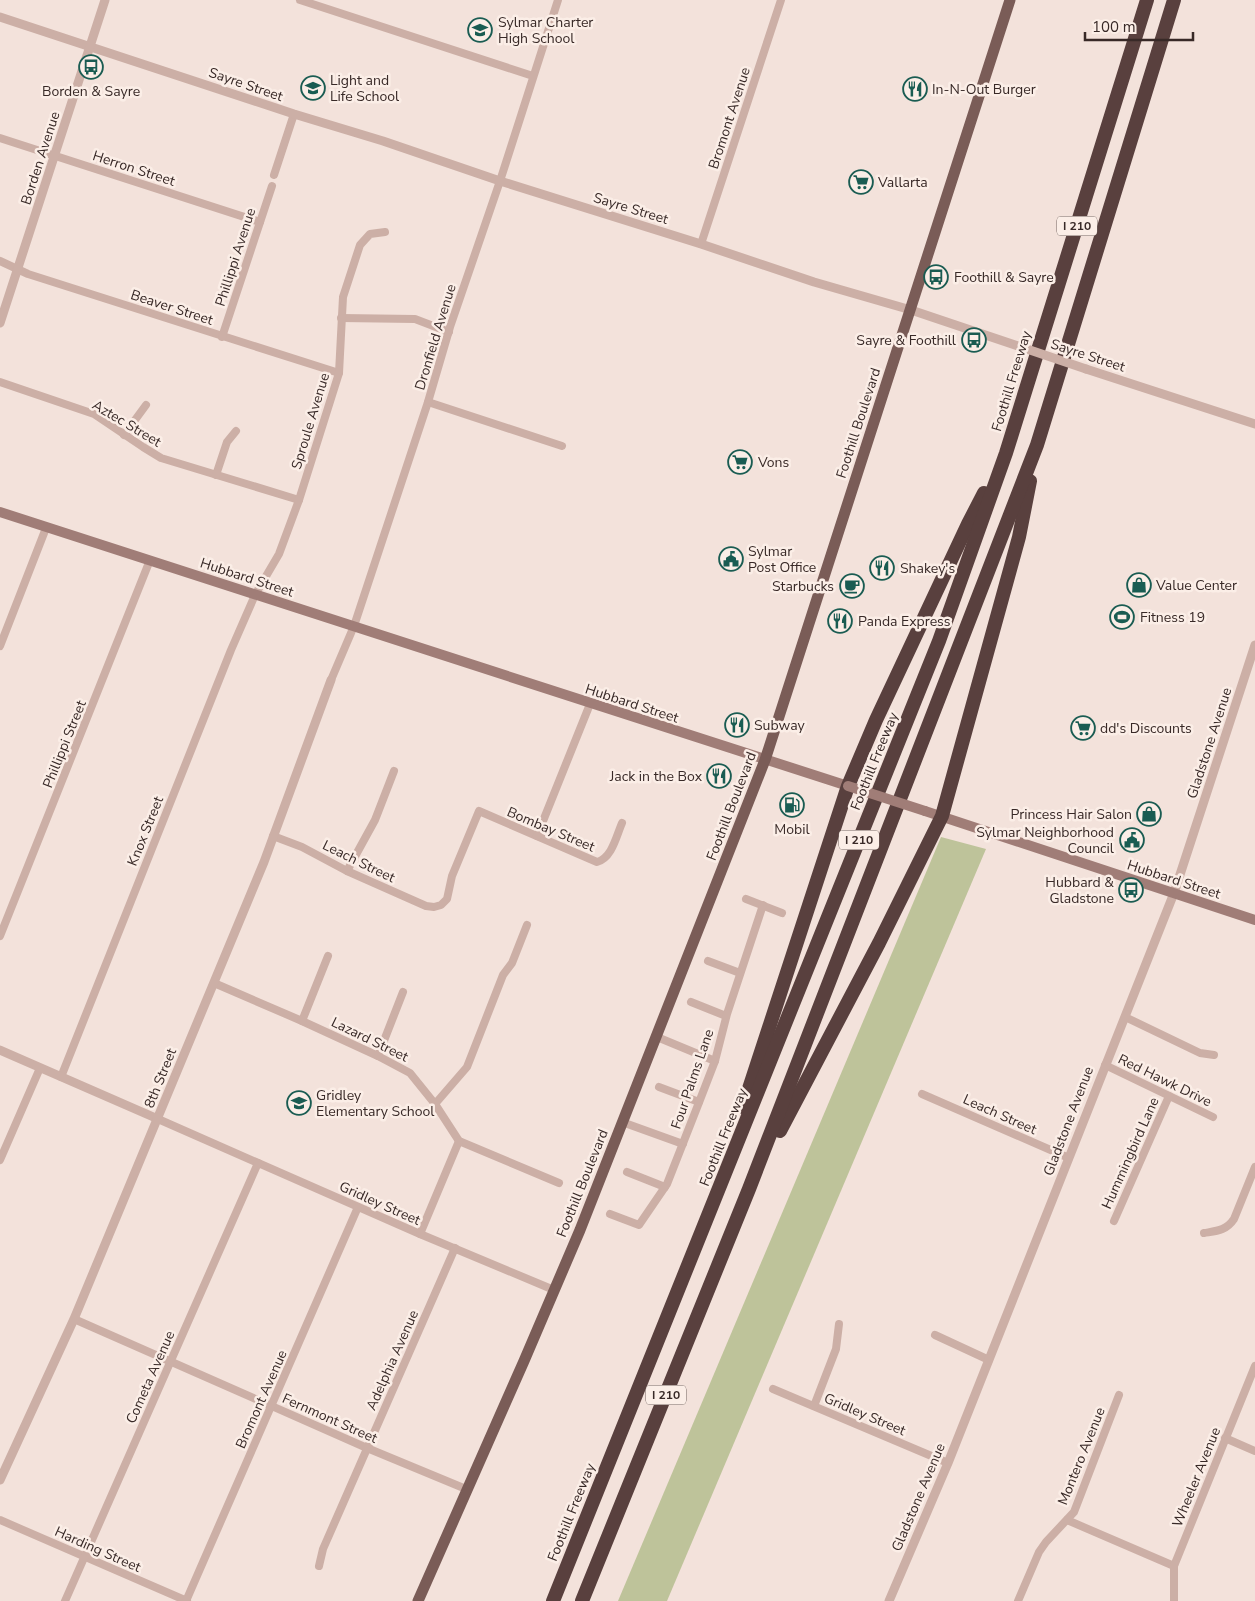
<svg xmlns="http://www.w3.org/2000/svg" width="1255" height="1601" font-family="'Nunito Sans',sans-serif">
<rect width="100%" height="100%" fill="#f3e2db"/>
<!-- green -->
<path fill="#bec39a" d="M 941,837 L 986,849 L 667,1601 L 618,1601 Z"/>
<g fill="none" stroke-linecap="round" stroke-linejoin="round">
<!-- minor -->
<g stroke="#ccafa6" stroke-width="8">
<path d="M 300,0 L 533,76"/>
<path d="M 0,138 L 260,222"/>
<path d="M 274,175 L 294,114"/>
<path d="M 701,244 L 781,0"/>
<path d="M 0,261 L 28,274 L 339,373"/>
<path d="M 341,318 L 415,319 L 449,332"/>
<path d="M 222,337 L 272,186"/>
<path d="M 0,382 L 94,414 L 143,447 L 161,458 L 299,500"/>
<path d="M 428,402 L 562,446"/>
<path d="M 124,435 L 146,405"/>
<path d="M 216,475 L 227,442 L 236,431"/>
<path d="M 0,646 L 46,528"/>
<path d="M 331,680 L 354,626 L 428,402 L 450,327 L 500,181 L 558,0"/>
<path d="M 273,836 L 302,847 L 347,871 L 426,906 L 434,907 L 441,905 L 447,899 L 452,876 L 479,811 L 597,862 C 612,858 616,837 622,823"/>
<path d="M 537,836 L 590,704"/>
<path d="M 347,871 L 375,820 L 394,771"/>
<path d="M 746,899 L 782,913"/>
<path d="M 0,936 L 150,560"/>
<path d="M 708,961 L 740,973"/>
<path d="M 214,983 L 302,1021 L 378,1056 L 410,1073 L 435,1104 L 459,1141 L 559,1183"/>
<path d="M 691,1002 L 726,1016"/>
<path d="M 1125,1017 L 1200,1053 L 1214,1055"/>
<path d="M 302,1021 L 328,956"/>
<path d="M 657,1037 L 715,1061"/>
<path d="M 378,1056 L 403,992"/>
<path d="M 1105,1065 L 1213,1117"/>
<path d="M 61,1077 L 231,650 L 255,595 L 279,554 L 299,500 L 339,373 L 343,297 L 360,245 L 370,234 L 385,232"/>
<path d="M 659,1087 L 699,1102"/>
<path d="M 922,1094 L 1069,1158"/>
<path d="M 435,1104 L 467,1067 L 503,975 L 512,963 L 527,925"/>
<path d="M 158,1119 L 420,1234 L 554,1290"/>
<path d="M 622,1122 L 683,1144"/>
<path d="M 0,1160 L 40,1068"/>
<path d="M 627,1172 L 665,1187"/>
<path d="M 610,1214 L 639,1225 L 667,1184 L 698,1105 L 715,1061 L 727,1014 L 763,905"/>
<path d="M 1114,1221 L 1169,1096"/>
<path d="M 1204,1233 C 1216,1231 1226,1231 1234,1219 L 1255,1167"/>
<path d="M 420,1234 L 459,1141"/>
<path d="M 74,1319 L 367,1448 L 466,1489"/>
<path d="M 935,1335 L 989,1360"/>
<path d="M 773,1389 L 948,1463"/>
<path d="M 814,1406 L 836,1349 L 839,1324"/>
<path d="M 1225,1438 L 1255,1451"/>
<path d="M 0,1520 L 187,1601"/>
<path d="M 1067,1520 L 1174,1566"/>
<path d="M 319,1566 L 323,1549 L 455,1248"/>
<path d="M 65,1601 L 258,1163"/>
<path d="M 186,1601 L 358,1207"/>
<path d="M 1018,1601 L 1039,1552 L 1046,1542 L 1074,1512 L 1119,1395"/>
<path d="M 1174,1601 L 1174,1566 L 1255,1366"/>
</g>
<!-- tertiary -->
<g stroke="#ccafa6" stroke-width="9">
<path d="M 0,17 L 294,114 L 383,141 L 500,181 L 701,244 L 814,282 L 911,310 L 1021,347"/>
<path d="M 0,323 L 105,0"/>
<path d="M 1086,369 L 1255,424"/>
<path d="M 0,1050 L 158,1119"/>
<path d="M 0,1480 L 74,1319 L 264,862 L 331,680"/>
<path d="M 889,1601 L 948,1463 L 1174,893 L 1255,645"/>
</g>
<!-- secondary -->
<g stroke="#a07d77" stroke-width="10">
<path d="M 0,512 L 848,786"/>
<path d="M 925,811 L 1255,920"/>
</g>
<!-- primary -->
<path stroke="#7a5c57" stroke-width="11" d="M 418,1601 L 524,1361 L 580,1230 L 765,760 L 1010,0"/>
<!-- motorway -->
<g stroke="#59403e" stroke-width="14">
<path d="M 743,1107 L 848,786 L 876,720 L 968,524 L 984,493"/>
<path d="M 780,1131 L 879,943 L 942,816 L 1019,537 L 1030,481"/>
<path d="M 553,1601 L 939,641 L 1006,453 L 1147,0"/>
<path d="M 582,1601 L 749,1189 L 1037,445 L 1174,0"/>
</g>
<!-- tertiary-bridge -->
<path stroke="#ccafa6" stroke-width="9" d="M 1021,347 L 1086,369"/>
<!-- secondary-bridge -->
<path stroke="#a07d77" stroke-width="10" d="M 848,786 L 925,811"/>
</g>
<!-- icons -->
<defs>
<g id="school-ring" transform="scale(1.25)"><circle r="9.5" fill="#fbeee7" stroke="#1a5c52" stroke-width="1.5"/><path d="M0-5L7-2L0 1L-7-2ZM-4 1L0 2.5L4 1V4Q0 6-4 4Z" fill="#1a5c52"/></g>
<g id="bus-ring" transform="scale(1.25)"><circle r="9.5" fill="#fbeee7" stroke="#1a5c52" stroke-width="1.5"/><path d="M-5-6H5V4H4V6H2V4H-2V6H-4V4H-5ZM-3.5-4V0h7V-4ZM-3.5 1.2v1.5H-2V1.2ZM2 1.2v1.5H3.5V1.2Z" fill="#1a5c52"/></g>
<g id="restaurant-ring" transform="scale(1.25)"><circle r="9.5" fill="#fbeee7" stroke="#1a5c52" stroke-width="1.5"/><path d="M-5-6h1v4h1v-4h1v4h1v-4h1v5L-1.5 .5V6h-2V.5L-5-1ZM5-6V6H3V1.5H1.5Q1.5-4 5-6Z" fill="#1a5c52"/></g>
<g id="supermarket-ring" transform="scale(1.25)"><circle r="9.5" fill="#fbeee7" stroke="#1a5c52" stroke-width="1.5"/><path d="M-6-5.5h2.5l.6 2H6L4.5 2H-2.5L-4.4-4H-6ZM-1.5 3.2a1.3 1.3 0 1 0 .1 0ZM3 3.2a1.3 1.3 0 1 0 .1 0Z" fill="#1a5c52"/></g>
<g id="civic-ring" transform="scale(1.25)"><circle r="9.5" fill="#fbeee7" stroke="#1a5c52" stroke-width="1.5"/><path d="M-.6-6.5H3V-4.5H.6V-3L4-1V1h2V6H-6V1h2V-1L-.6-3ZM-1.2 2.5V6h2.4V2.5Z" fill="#1a5c52"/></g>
<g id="shop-ring" transform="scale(1.25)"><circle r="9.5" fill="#fbeee7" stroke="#1a5c52" stroke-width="1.5"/><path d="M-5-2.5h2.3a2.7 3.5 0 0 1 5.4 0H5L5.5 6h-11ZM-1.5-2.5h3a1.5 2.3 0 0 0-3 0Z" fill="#1a5c52"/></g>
<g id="cafe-ring" transform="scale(1.25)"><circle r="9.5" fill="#fbeee7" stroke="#1a5c52" stroke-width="1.5"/><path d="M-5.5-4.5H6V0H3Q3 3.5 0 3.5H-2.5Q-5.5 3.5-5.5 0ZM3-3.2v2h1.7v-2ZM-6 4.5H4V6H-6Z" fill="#1a5c52"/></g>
<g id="stadium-ring" transform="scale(1.25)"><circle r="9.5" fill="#fbeee7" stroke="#1a5c52" stroke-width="1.5"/><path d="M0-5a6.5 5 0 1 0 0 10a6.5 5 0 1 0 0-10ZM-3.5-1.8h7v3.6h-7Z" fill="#1a5c52"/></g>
<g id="fuel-ring" transform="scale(1.25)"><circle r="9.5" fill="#fbeee7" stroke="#1a5c52" stroke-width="1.5"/><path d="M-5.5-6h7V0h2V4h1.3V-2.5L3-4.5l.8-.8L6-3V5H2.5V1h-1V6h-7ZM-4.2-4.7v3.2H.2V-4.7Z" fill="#1a5c52"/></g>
</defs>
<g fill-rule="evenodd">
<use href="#school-ring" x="480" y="30"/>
<use href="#bus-ring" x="91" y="67"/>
<use href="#school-ring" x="313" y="88"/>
<use href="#restaurant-ring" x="915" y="89"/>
<use href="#supermarket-ring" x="861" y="182"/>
<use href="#bus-ring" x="936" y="277"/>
<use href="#bus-ring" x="974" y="340"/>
<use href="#supermarket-ring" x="740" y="462"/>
<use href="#civic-ring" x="731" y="559"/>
<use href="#restaurant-ring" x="882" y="568"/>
<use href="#shop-ring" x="1139" y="585"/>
<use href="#cafe-ring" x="852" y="586"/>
<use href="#stadium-ring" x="1122" y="617"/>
<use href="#restaurant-ring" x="840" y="621"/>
<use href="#restaurant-ring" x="737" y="725"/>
<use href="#supermarket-ring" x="1083" y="728"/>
<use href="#restaurant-ring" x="719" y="776"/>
<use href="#fuel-ring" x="792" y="805"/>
<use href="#shop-ring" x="1149" y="814"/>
<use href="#civic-ring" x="1132" y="840"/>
<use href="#bus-ring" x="1131" y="890"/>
<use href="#school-ring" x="299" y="1103"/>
</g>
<g text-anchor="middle" stroke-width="5" stroke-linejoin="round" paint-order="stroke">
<!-- shield labels -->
<g fill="#fbeee7" stroke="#726461" stroke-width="1">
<rect x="1057" y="216.5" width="40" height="19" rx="4"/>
<rect x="839" y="830.5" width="40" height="19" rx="4"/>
<rect x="646" y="1385.5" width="40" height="19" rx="4"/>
</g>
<g font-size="12" font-weight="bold" fill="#382927">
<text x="1077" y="230">I 210</text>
<text x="859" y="844">I 210</text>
<text x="666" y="1399">I 210</text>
</g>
<!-- poi labels -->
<g font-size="14" fill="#382927" stroke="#fbeee7" text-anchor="start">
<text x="498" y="27">Sylmar Charter<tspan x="498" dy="16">High School</tspan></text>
<text x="330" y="85">Light and<tspan x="330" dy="16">Life School</tspan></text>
<text x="932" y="94">In-N-Out Burger</text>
<text x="91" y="96" text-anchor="middle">Borden &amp; Sayre</text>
<text x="878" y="187">Vallarta</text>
<text x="954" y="282">Foothill &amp; Sayre</text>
<text x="956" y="345" text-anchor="end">Sayre &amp; Foothill</text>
<text x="758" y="467">Vons</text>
<text x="748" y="556">Sylmar<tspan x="748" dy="16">Post Office</tspan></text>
<text x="900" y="573">Shakey's</text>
<text x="1156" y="590">Value Center</text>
<text x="834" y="591" text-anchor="end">Starbucks</text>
<text x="1140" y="622">Fitness 19</text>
<text x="858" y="626">Panda Express</text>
<text x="754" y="730">Subway</text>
<text x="1100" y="733">dd's Discounts</text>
<text x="702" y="781" text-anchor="end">Jack in the Box</text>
<text x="1132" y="819" text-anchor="end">Princess Hair Salon</text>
<text x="792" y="834" text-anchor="middle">Mobil</text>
<text x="1114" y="837" text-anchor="end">Sylmar Neighborhood<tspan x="1114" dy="16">Council</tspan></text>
<text x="1114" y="887" text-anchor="end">Hubbard &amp;<tspan x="1114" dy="16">Gladstone</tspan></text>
<text x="316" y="1100">Gridley<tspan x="316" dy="16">Elementary School</tspan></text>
</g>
<!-- street labels -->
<g font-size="14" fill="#382927" stroke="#fbeee7">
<text transform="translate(246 84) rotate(19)" y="5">Sayre Street</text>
<text transform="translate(729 118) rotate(-72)" y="5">Bromont Avenue</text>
<text transform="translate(40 158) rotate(-72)" y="5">Borden Avenue</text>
<text transform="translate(134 168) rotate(18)" y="5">Herron Street</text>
<text transform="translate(631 208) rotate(17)" y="5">Sayre Street</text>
<text transform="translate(235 257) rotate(-72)" y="5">Phillippi Avenue</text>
<text transform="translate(172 307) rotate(18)" y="5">Beaver Street</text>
<text transform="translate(435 337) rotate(-73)" y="5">Dronfield Avenue</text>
<text transform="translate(1088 355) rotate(18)" y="5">Sayre Street</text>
<text transform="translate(1011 381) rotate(-73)" y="5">Foothill Freeway</text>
<text transform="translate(310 421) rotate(-73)" y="5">Sproule Avenue</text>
<text transform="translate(127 423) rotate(31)" y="5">Aztec Street</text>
<text transform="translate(858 423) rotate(-72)" y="5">Foothill Boulevard</text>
<text transform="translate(247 577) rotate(18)" y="5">Hubbard Street</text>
<text transform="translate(632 703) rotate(18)" y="5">Hubbard Street</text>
<text transform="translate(1209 743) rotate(-72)" y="5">Gladstone Avenue</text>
<text transform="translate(64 744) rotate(-68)" y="5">Phillippi Street</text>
<text transform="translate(874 761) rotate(-68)" y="5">Foothill Freeway</text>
<text transform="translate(731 806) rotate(-69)" y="5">Foothill Boulevard</text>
<text transform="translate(551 829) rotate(23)" y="5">Bombay Street</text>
<text transform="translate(145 831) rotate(-68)" y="5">Knox Street</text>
<text transform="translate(359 861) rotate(26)" y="5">Leach Street</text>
<text transform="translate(1174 879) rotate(18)" y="5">Hubbard Street</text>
<text transform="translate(370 1039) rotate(26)" y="5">Lazard Street</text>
<text transform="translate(160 1078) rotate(-68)" y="5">8th Street</text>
<text transform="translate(692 1079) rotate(-71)" y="5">Four Palms Lane</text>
<text transform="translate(1165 1080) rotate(26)" y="5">Red Hawk Drive</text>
<text transform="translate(1000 1114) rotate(24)" y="5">Leach Street</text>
<text transform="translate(1068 1121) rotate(-69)" y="5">Gladstone Avenue</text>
<text transform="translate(723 1137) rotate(-68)" y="5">Foothill Freeway</text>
<text transform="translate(1130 1153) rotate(-66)" y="5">Hummingbird Lane</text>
<text transform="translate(582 1183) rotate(-68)" y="5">Foothill Boulevard</text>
<text transform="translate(380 1203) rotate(24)" y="5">Gridley Street</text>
<text transform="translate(392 1360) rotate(-66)" y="5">Adelphia Avenue</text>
<text transform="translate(150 1377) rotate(-66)" y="5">Cometa Avenue</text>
<text transform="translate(261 1399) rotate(-66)" y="5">Bromont Avenue</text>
<text transform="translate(865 1414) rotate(23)" y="5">Gridley Street</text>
<text transform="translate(330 1418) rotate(24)" y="5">Fernmont Street</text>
<text transform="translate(1081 1456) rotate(-68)" y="5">Montero Avenue</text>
<text transform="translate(1196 1477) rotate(-68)" y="5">Wheeler Avenue</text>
<text transform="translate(918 1497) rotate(-67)" y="5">Gladstone Avenue</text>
<text transform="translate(571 1512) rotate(-68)" y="5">Foothill Freeway</text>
<text transform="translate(98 1549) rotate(24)" y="5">Harding Street</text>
</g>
</g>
<!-- scale -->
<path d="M1085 32v8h108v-8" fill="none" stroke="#382927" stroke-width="2.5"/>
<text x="1092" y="32" font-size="15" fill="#382927" stroke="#fbeee7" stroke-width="4" paint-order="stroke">100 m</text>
</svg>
